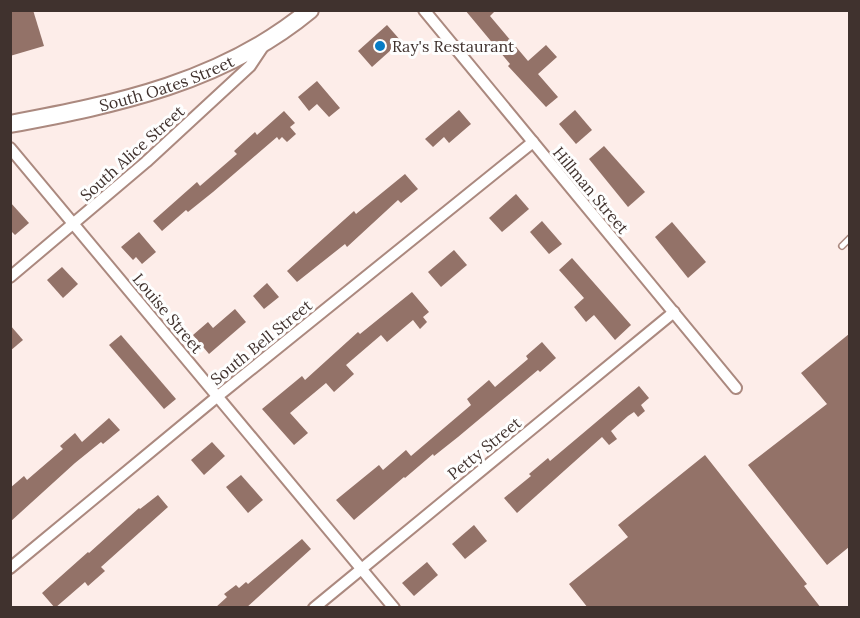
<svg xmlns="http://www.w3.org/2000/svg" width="860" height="618" font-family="Lora,serif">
<rect width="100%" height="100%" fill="#fdede9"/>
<!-- building -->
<g fill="#937268">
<path d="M 10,10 L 33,10 L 44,46 L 10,56 Z"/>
<path d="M 465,10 L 496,10 L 490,16 L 528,61 L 546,45 L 557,57 L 538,74 L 558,97 L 546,107 L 508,66 L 510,64 Z"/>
<path d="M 387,25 L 401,41 L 372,67 L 358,51 Z"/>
<path d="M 317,81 L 340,108 L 329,117 L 317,104 L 309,111 L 298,97 Z"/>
<path d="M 459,110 L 471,124 L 449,143 L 444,137 L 433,147 L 425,139 Z"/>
<path d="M 575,110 L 592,130 L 576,144 L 559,124 Z"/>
<path d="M 284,111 L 295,123 L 290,127 L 296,134 L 287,142 L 282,137 L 279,140 L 277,137 L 213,192 L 188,212 L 186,210 L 162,231 L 153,221 L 197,182 L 200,186 L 237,154 L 234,151 L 255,132 L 257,135 Z"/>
<path d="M 604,146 L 645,192 L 628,207 L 589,159 Z"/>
<path d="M 405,174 L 418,189 L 401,203 L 398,200 L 347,247 L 345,244 L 297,282 L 287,271 L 354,211 L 356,214 Z"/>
<path d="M 516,194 L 529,209 L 502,232 L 489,218 Z"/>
<path d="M 10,202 L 29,223 L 15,235 L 10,230 Z"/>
<path d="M 542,221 L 562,244 L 549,254 L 530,232 Z"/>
<path d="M 672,222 L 706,262 L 688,278 L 655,237 Z"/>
<path d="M 139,232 L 156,252 L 142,264 L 136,257 L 133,260 L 121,247 Z"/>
<path d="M 454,250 L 467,265 L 441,287 L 428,272 Z"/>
<path d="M 572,258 L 631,325 L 615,340 L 594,315 L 586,322 L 574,307 L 584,298 L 559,270 Z"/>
<path d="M 62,267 L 78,284 L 63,298 L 47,280 Z"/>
<path d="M 267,283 L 279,297 L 264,309 L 253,296 Z"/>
<path d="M 412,292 L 429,312 L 423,317 L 427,322 L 420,329 L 413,320 L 387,342 L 381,335 L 346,365 L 354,374 L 334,392 L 326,383 L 290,413 L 308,433 L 294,445 L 262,409 L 302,376 L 305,380 L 358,332 L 360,334 Z"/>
<path d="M 235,309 L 246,322 L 209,354 L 193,335 L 208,322 L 213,328 Z"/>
<path d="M 10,325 L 23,340 L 10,351 Z"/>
<path d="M 849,334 L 849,547 L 827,565 L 748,465 L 827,404 L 801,373 Z"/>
<path d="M 121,335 L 176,399 L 164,409 L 109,345 Z"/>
<path d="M 542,342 L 556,358 L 540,372 L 538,370 L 458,437 L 434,456 L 433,454 L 405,478 L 404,477 L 354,520 L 336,500 L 379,465 L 383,470 L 406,450 L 411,456 L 471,405 L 467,399 L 489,380 L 495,387 L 528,359 L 526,356 Z"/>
<path d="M 639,386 L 649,398 L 641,405 L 645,411 L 638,417 L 634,412 L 628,416 L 611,431 L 617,439 L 609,445 L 602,437 L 517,513 L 504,498 L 531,476 L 529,474 L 548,458 L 550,461 Z"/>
<path d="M 109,418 L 120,430 L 103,444 L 101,442 L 75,463 L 10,522 L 10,488 L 24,476 L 27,480 L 63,449 L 60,446 L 75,433 L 82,442 Z"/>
<path d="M 212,442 L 225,456 L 204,475 L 191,460 Z"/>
<path d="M 705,455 L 807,584 L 804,586 L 821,608 L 588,608 L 569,584 L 628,537 L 618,525 Z"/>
<path d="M 241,475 L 263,500 L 248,513 L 226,487 Z"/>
<path d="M 158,495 L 168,507 L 101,567 L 105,571 L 88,586 L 85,582 L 55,608 L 42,593 L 88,552 L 89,553 L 139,508 L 140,509 Z"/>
<path d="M 474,525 L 487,541 L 465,559 L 452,544 Z"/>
<path d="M 302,539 L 311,549 L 246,608 L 215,608 L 227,597 L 224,594 L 236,585 L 239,588 L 246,582 L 248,584 Z"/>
<path d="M 427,562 L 438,575 L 414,596 L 402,583 Z"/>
</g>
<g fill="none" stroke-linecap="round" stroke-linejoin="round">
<!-- lane casing -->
<g stroke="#ab897f" stroke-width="8">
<path id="lane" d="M 842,246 L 850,238"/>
</g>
<!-- street casing -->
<g stroke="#ab897f" stroke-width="14">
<g id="street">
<path d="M 424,10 L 736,388"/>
<path d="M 10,148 L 394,608"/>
<path d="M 10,277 L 146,162 L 250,66 L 264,45"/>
<path d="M 10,568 L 218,396 L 533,142"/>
<path d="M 314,608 L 674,312"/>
</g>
</g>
<!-- primary casing -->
<g stroke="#ab897f" stroke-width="20">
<g id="primary">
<path id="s1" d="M 10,124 C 117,104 223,82 310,10"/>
</g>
</g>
<!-- lane -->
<use href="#lane" stroke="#fff" stroke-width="5"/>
<!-- street -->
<use href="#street" stroke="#fff" stroke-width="10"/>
<!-- primary -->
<use href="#primary" stroke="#fff" stroke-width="16"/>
</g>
<!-- markers -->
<circle fill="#077cc5" stroke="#fefefe" stroke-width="2" cx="380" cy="46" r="6"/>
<g text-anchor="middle" stroke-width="6" stroke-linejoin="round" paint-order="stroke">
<!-- poi labels -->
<g font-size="16" fill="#40322e" stroke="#fefefe" text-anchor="start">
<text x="392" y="52">Ray's Restaurant</text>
</g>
<!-- street labels -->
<g font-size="16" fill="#40322e" stroke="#fefefe">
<text dy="6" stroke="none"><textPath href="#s1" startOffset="162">South Oates Street</textPath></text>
<text transform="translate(132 153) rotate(-42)" y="6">South Alice Street</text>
<text transform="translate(591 190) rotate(50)" y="6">Hillman Street</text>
<text transform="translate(168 313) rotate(50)" y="6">Louise Street</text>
<text transform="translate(261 342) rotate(-39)" y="6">South Bell Street</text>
<text transform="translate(484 448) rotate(-39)" y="6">Petty Street</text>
</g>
</g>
<!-- border -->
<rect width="860" height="618" fill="none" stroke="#40322e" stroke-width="24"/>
</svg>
